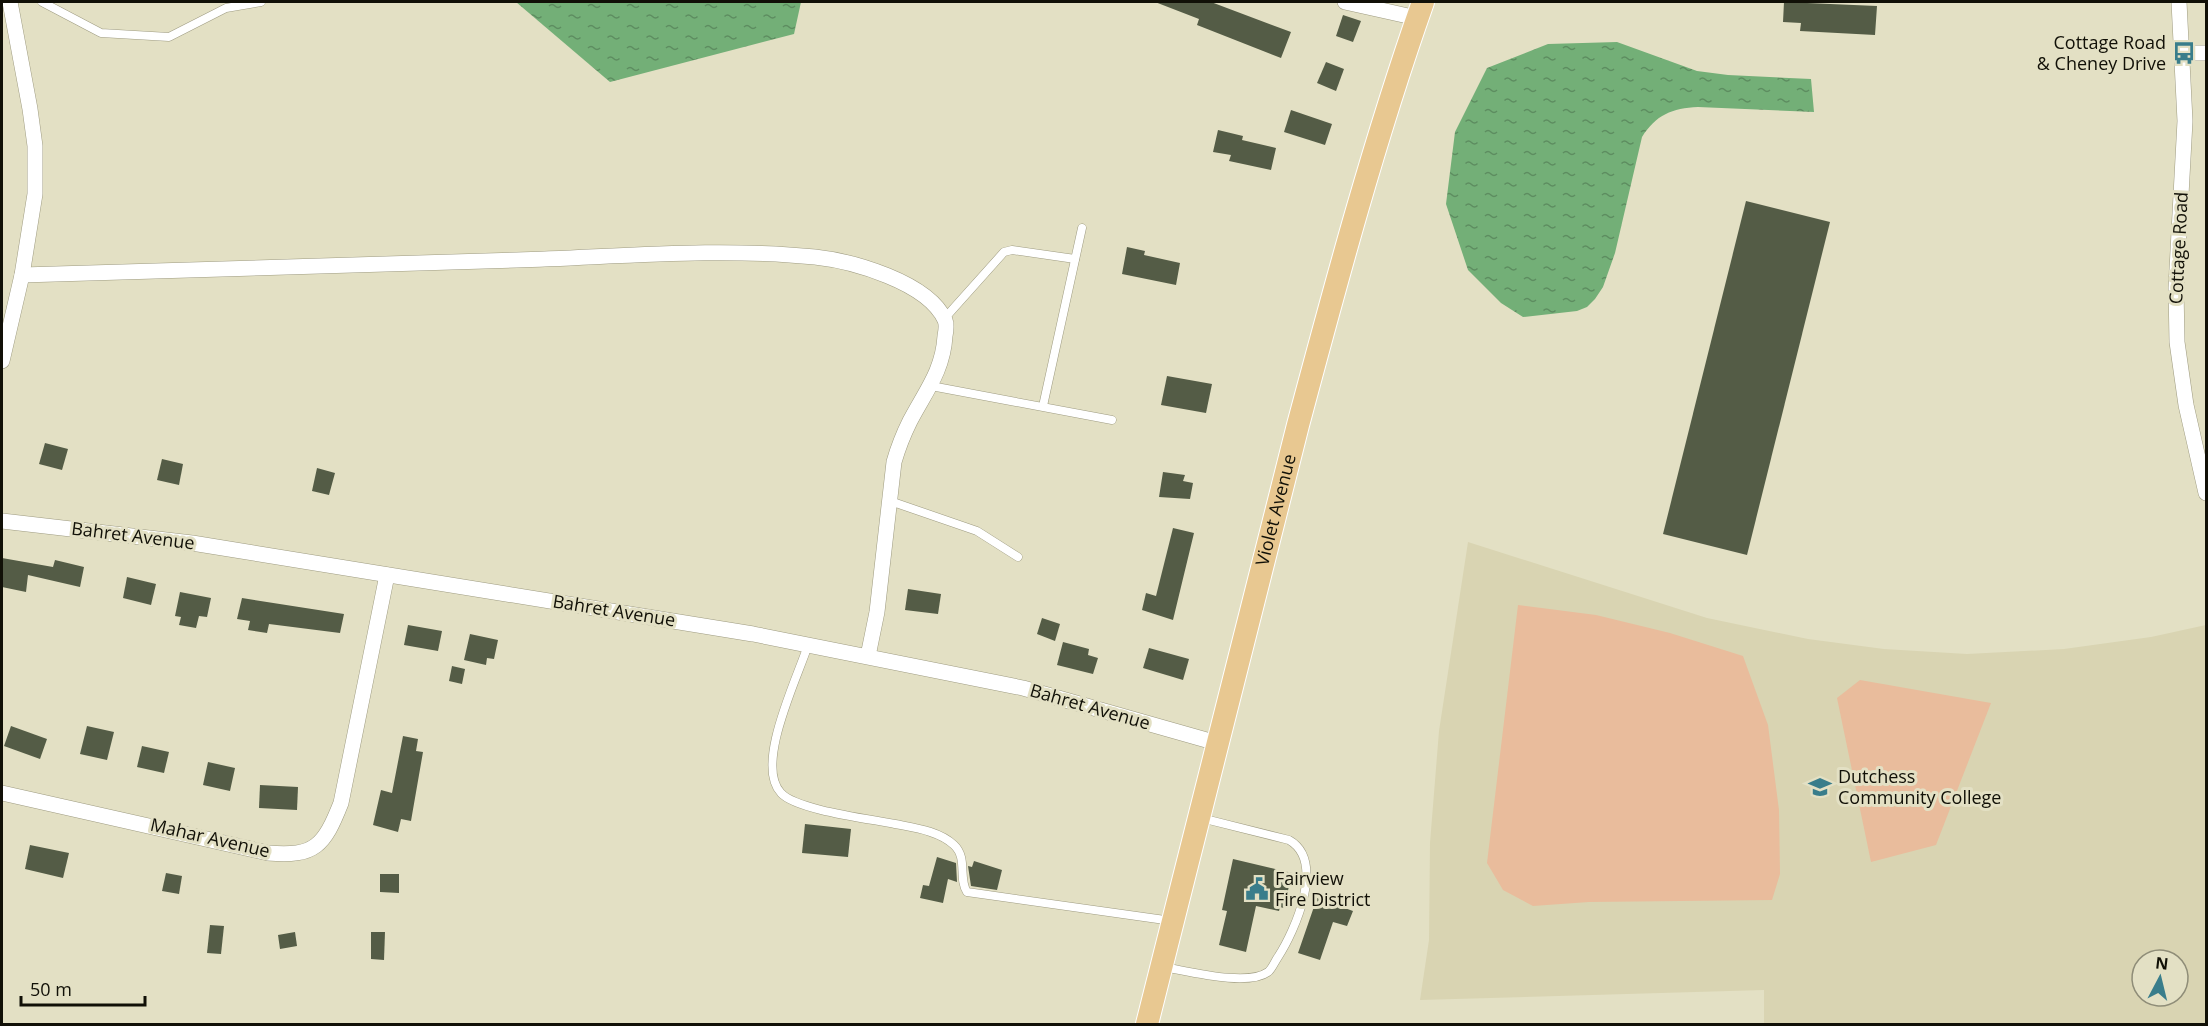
<svg xmlns="http://www.w3.org/2000/svg" width="2208" height="1026" font-family="'Open Sans',sans-serif">
<defs>
<pattern id="water-ripples" width="26" height="14" patternUnits="userSpaceOnUse" patternTransform="scale(1.5)"><rect width="26" height="14" fill="#73af77"/><path d="M2 4q2-2 4 0t4 0M15 11q2-2 4 0t4 0" fill="none" stroke="#5d8d60"/></pattern>
</defs>
<rect width="100%" height="100%" fill="#e3e0c4"/>
<!-- built -->
<path fill="#d9d4b2" fill-rule="evenodd" d="M 1468,542 L 1707,618 L 1808,639 L 1884,649 L 1967,654 L 2064,649 L 2151,637 L 2206,625 L 2206,1024 L 1764,1024 L 1764,990 L 1420,1000 L 1429,940 L 1430,843 L 1439,731 ZM 2142,960 L 2178,960 L 2178,996 L 2142,996 Z"/>
<!-- garden -->
<g fill="#e9bc9c">
<path d="M 1518,605 L 1596,615 L 1670,633 L 1743,656 L 1768,725 L 1779,810 L 1780,874 L 1772,900 L 1589,902 L 1533,906 L 1503,890 L 1487,863 Z"/>
<path d="M 1860,680 L 1991,703 L 1936,845 L 1871,862 L 1837,698 Z"/>
</g>
<!-- water -->
<g fill="url(#water-ripples)">
<path d="M 516,2 L 801,2 L 794,34 L 610,82 Z"/>
<path d="M 1617,42 L 1697,71 L 1728,75 L 1811,79 L 1814,112 L 1698,107 C 1672,108 1656,115 1642,137 L 1615,253 L 1603,287 L 1595,299 L 1587,307 L 1577,311 L 1523,317 L 1501,303 L 1468,270 L 1446,204 L 1455,132 L 1487,68 L 1548,44 Z"/>
</g>
<!-- building -->
<g fill="#545c46">
<path d="M 1155,2 L 1211,2 L 1291,32 L 1281,58 L 1197,25 L 1199,19 Z"/>
<path d="M 1784,2 L 1877,6 L 1875,35 L 1800,31 L 1801,23 L 1783,22 Z"/>
<path d="M 1343,15 L 1361,21 L 1353,42 L 1336,36 Z"/>
<path d="M 1326,62 L 1344,69 L 1336,91 L 1317,83 Z"/>
<path d="M 1291,110 L 1332,124 L 1325,145 L 1284,132 Z"/>
<path d="M 1218,130 L 1243,136 L 1242,140 L 1276,148 L 1271,170 L 1229,161 L 1231,155 L 1213,152 Z"/>
<path d="M 1746,201 L 1830,222 L 1747,555 L 1663,534 Z"/>
<path d="M 1127,247 L 1145,251 L 1144,255 L 1180,263 L 1176,285 L 1122,274 Z"/>
<path d="M 1167,376 L 1212,384 L 1206,413 L 1161,405 Z"/>
<path d="M 45,443 L 68,449 L 62,470 L 39,464 Z"/>
<path d="M 162,459 L 183,464 L 179,485 L 157,480 Z"/>
<path d="M 317,468 L 335,473 L 329,495 L 312,491 Z"/>
<path d="M 1163,472 L 1185,475 L 1183,481 L 1193,483 L 1190,499 L 1159,497 Z"/>
<path d="M 1173,528 L 1194,533 L 1173,620 L 1142,610 L 1146,593 L 1156,596 Z"/>
<path d="M 2,558 L 53,567 L 55,560 L 84,567 L 80,587 L 28,575 L 26,592 L 2,587 Z"/>
<path d="M 127,577 L 156,584 L 151,605 L 123,598 Z"/>
<path d="M 908,589 L 941,594 L 938,614 L 905,610 Z"/>
<path d="M 180,592 L 211,598 L 207,617 L 199,616 L 196,628 L 179,625 L 181,617 L 175,616 Z"/>
<path d="M 242,598 L 344,614 L 340,633 L 269,624 L 267,633 L 248,630 L 250,621 L 237,619 Z"/>
<path d="M 1042,618 L 1060,624 L 1055,641 L 1037,634 Z"/>
<path d="M 408,625 L 442,631 L 438,651 L 404,645 Z"/>
<path d="M 470,634 L 498,640 L 494,659 L 487,658 L 486,665 L 464,660 Z"/>
<path d="M 1063,642 L 1089,649 L 1088,655 L 1098,658 L 1093,674 L 1057,665 Z"/>
<path d="M 1149,648 L 1189,659 L 1183,680 L 1143,668 Z"/>
<path d="M 452,666 L 465,669 L 462,684 L 449,681 Z"/>
<path d="M 11,726 L 47,739 L 40,759 L 4,746 Z"/>
<path d="M 87,726 L 114,732 L 107,760 L 80,754 Z"/>
<path d="M 403,736 L 418,739 L 416,751 L 423,752 L 411,821 L 401,819 L 398,832 L 373,825 L 381,790 L 392,793 Z"/>
<path d="M 142,746 L 169,752 L 164,773 L 137,767 Z"/>
<path d="M 208,762 L 235,768 L 230,791 L 203,785 Z"/>
<path d="M 260,785 L 298,787 L 297,810 L 259,808 Z"/>
<path d="M 805,824 L 851,829 L 848,857 L 802,853 Z"/>
<path d="M 30,845 L 69,853 L 63,878 L 25,869 Z"/>
<path d="M 937,857 L 956,863 L 957,882 L 948,879 L 943,903 L 920,898 L 923,885 L 929,886 Z"/>
<path d="M 1233,859 L 1292,873 L 1284,908 L 1280,907 L 1279,911 L 1256,906 L 1246,952 L 1219,945 L 1227,911 L 1222,910 Z"/>
<path d="M 974,861 L 1002,870 L 997,890 L 971,886 L 968,866 L 972,867 Z"/>
<path d="M 166,873 L 182,876 L 179,894 L 162,891 Z"/>
<path d="M 380,874 L 399,874 L 399,893 L 380,892 Z"/>
<path d="M 1317,898 L 1353,911 L 1347,926 L 1333,922 L 1320,960 L 1298,953 Z"/>
<path d="M 210,925 L 224,926 L 221,954 L 207,953 Z"/>
<path d="M 295,932 L 297,946 L 280,949 L 278,935 Z"/>
<path d="M 371,932 L 385,932 L 384,960 L 371,959 Z"/>
</g>
<g fill="none" stroke-linecap="round" stroke-linejoin="round">
<!-- service casing -->
<g stroke="#9e9b81" stroke-width="9">
<g id="service">
<path d="M 42,2 L 101,33 L 169,37 L 226,8 L 261,2"/>
<path d="M 944,319 L 1004,252 L 1012,250 L 1075,259"/>
<path d="M 931,386 L 1112,420"/>
<path d="M 1043,406 L 1082,228"/>
<path d="M 890,501 L 977,531 L 1018,557"/>
<path d="M 808,645 C 798,677 754,765 781,793 C 796,810 871,819 895,824 C 915,828 939,831 954,845 C 968,858 958,878 967,892 L 1172,921"/>
<path d="M 1163,967 C 1188,971 1247,987 1268,972 C 1272,969 1275,961 1278,957 C 1295,931 1326,861 1289,840 L 1201,818"/>
</g>
</g>
<!-- minor casing -->
<g stroke="#9e9b81" stroke-width="16">
<g id="minor">
<path d="M 1345,2 L 1417,18"/>
<path d="M 2179,2 L 2185,121 L 2176,288 L 2177,342 L 2186,405 L 2206,493"/>
<path d="M 2184,53 L 2206,53"/>
<path d="M 22,275 C 187,270 352,265 517,260 C 617,257 716,247 815,257 C 852,261 928,282 945,320 C 947,325 946,331 945,336 C 943,371 925,392 910,421 C 903,435 898,448 894,462 L 877,612 L 868,656"/>
<path d="M 2,361 L 22,275 L 35,194 L 35,146 L 30,109 L 10,2"/>
<path d="M 2,521 L 192,543 L 753,634 L 1023,688 L 1217,743"/>
<path d="M 2,793 L 268,853 C 315,857 324,846 341,803 L 387,575"/>
</g>
</g>
<!-- primary casing -->
<g stroke="#fff" stroke-width="24">
<g id="primary">
<path id="s1" d="M 1147,1024 C 1197,825 1246,625 1298,425 C 1336,283 1374,141 1423,2"/>
</g>
</g>
<!-- service -->
<use href="#service" stroke="#fff" stroke-width="8"/>
<!-- minor -->
<use href="#minor" stroke="#fff" stroke-width="15"/>
<!-- primary -->
<use href="#primary" stroke="#e8c891" stroke-width="22"/>
</g>
<!-- icons -->
<defs>
<g id="bus-bare" transform="scale(1.8)"><path d="M-5-6H5V4H4V6H2V4H-2V6H-4V4H-5ZM-3.5-4V0h7V-4ZM-3.5 1.2v1.5H-2V1.2ZM2 1.2v1.5H3.5V1.2Z" fill="#397d8b" stroke="#e3e0c4" stroke-width="2.5" paint-order="stroke"/></g>
<g id="university-bare" transform="scale(1.8)"><path d="M0-5L7-2L0 1L-7-2ZM-4 1L0 2.5L4 1V4Q0 6-4 4Z" fill="#397d8b" stroke="#e3e0c4" stroke-width="2.5" paint-order="stroke"/></g>
<g id="civic-bare" transform="scale(1.8)"><path d="M-.6-6.5H3V-4.5H.6V-3L4-1V1h2V6H-6V1h2V-1L-.6-3ZM-1.2 2.5V6h2.4V2.5Z" fill="#397d8b" stroke="#e3e0c4" stroke-width="2.5" paint-order="stroke"/></g>
</defs>
<g fill-rule="evenodd">
<use href="#bus-bare" x="2184" y="53"/>
<use href="#university-bare" x="1820" y="787"/>
<use href="#civic-bare" x="1257" y="889"/>
</g>
<g text-anchor="middle" stroke-width="6" stroke-linejoin="round" paint-order="stroke">
<!-- poi labels -->
<g font-size="18" fill="#111007" stroke="#e3e0c4" text-anchor="start">
<text x="2166" y="49" text-anchor="end">Cottage Road<tspan x="2166" dy="21">&amp; Cheney Drive</tspan></text>
<text x="1838" y="783">Dutchess<tspan x="1838" dy="21">Community College</tspan></text>
<text x="1275" y="885">Fairview<tspan x="1275" dy="21">Fire District</tspan></text>
</g>
<!-- street labels -->
<g font-size="18" fill="#111007" stroke="#e3e0c4">
<text transform="translate(2179 248) rotate(-87)" y="6">Cottage Road</text>
<text dy="6" stroke="none"><textPath href="#s1" startOffset="530">Violet Avenue</textPath></text>
<text transform="translate(133 536) rotate(7)" y="6">Bahret Avenue</text>
<text transform="translate(614 611) rotate(9)" y="6">Bahret Avenue</text>
<text transform="translate(1090 707) rotate(16)" y="6">Bahret Avenue</text>
<text transform="translate(210 838) rotate(13)" y="6">Mahar Avenue</text>
</g>
</g>
<!-- border -->
<rect width="2208" height="1026" fill="none" stroke="#111007" stroke-width="6"/>
<!-- north arrow -->
<g transform="translate(2160 978) rotate(7)"><circle r="28" fill="#e3e0c4" stroke="#8f8d78" stroke-width="1.5"/>
<path d="M0-4.5L10 22L0 15L-10 22Z" fill="#397d8b"/>
<text y="-9" font-size="16" font-weight="bold" text-anchor="middle" fill="#111007">N</text>
</g>
<!-- scale -->
<path d="M21 996v9h124v-9" fill="none" stroke="#111007" stroke-width="3"/>
<text x="30" y="996" font-size="18" fill="#111007" stroke="#e3e0c4" stroke-width="4.5" paint-order="stroke">50 m</text>
</svg>
